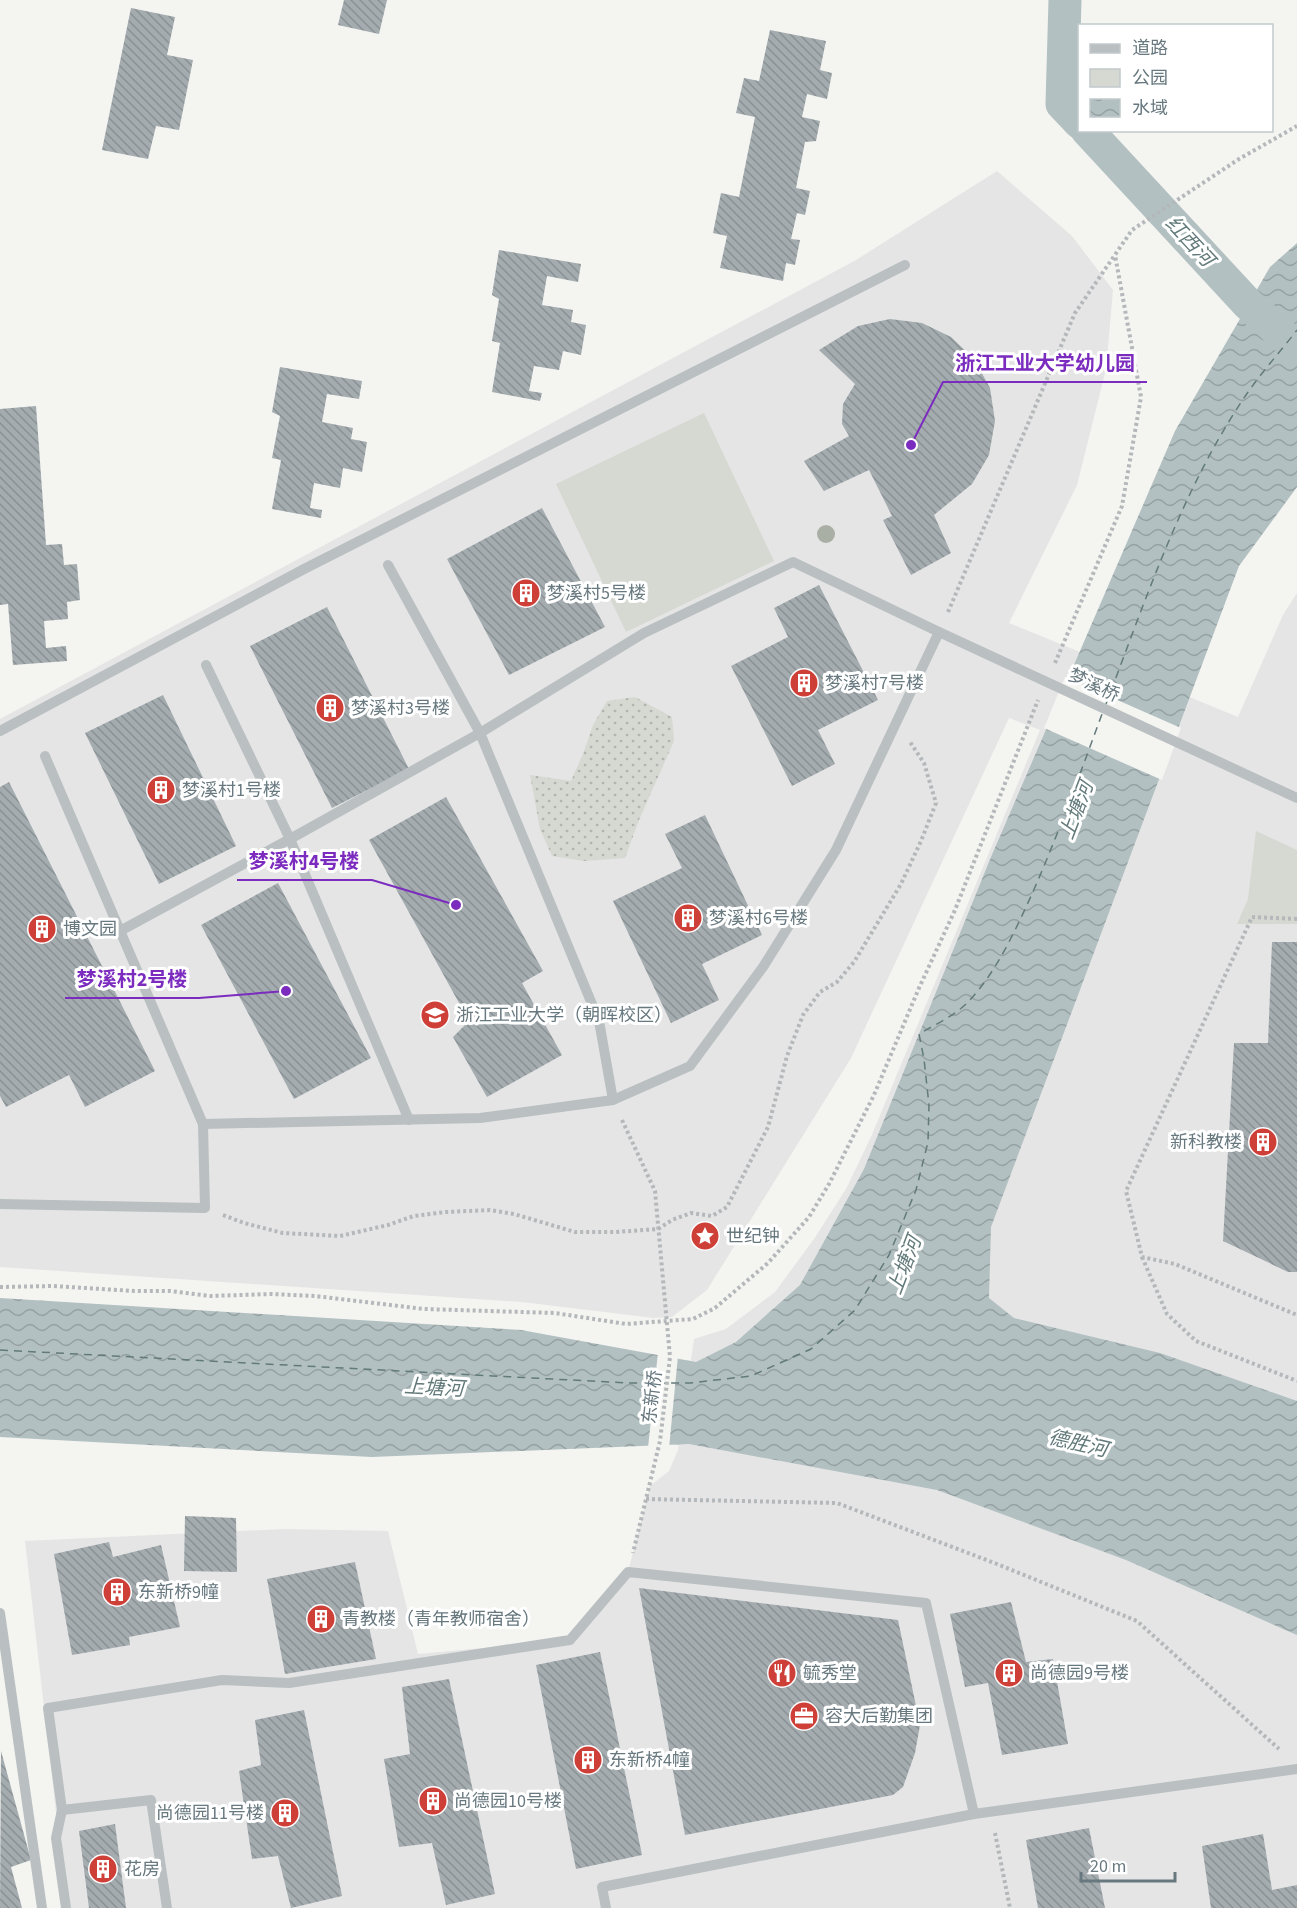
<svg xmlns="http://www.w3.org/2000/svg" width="1297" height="1908" font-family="'Source Sans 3','Noto Sans SC',sans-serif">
<defs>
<pattern id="garden-dots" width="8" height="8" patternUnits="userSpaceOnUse" patternTransform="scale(1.5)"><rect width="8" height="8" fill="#d5d9d1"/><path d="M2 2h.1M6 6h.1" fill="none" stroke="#b1b5af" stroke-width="1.8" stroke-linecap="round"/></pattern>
<pattern id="water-waves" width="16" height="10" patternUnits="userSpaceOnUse" patternTransform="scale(1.5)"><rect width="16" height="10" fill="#b2c0c1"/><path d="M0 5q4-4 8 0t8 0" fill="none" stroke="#95a1a2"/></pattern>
<pattern id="building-back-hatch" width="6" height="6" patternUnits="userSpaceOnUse" patternTransform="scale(1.5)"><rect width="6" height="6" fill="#a4acb0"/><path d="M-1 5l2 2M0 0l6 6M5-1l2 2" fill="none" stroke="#899194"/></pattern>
</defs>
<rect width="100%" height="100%" fill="#f4f4f1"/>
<!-- built -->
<path fill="#e5e5e5" d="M 997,171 L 1072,236 L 1113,290 L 1106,369 L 1077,485 L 1009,623 L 1238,717 L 1283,615 L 1297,593 L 1297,1908 L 67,1908 L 25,1541 L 284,1529 L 388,1531 L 418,1654 L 570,1640 L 628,1572 L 650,1486 L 669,1471 L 678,1450 L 694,1339 L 726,1329 L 775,1292 L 814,1239 L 846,1189 L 871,1137 L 1040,730 L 1009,718 L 851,1058 L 707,1290 L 672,1317 L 654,1318 L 522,1302 L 0,1267 L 0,719 L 856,260 Z"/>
<!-- green -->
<g fill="#d5d9d1">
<path d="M 704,413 L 774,561 L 626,632 L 556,484 Z"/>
<path d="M 1256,831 L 1297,850 L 1297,924 L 1237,924 L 1248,899 Z"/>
</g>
<!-- garden -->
<path fill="url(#garden-dots)" d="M 635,697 L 672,717 L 674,741 L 639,820 L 625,858 L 584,861 L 552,856 L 540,829 L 530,775 L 571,781 L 583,754 L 593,725 L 607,701 Z"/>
<!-- water -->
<path fill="url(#water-waves)" d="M 1297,243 L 1297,487 L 1239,566 L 991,1227 L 989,1298 L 1014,1318 L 1160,1353 L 1297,1401 L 1297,1635 L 1126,1560 L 937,1490 L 689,1444 L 372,1457 L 0,1437 L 0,1298 L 521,1330 L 696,1362 L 736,1342 L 800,1285 L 864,1169 L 991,857 L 1175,431 L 1270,267 Z"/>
<!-- pier -->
<g fill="#f4f4f1">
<path d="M 1065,677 L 1181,728 L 1162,780 L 1044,728 Z"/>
<path d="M 658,1352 L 678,1356 L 669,1448 L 648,1448 Z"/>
</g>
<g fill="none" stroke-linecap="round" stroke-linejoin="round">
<!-- canal -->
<g stroke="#b2c0c1" stroke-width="33">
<path d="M 1065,0 L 1062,104 L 1080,123"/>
<path d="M 1087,130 L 1248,304 L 1297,348"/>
</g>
<!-- ferry -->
<g stroke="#637a7b" stroke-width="1.5" stroke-dasharray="8 6" stroke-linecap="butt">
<path d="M 1106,704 C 1146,599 1182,489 1246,395 C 1261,373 1280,352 1297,330"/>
<path d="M 0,1350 L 628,1383 L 690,1383 L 751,1376 L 811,1349 L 855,1310 L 889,1255 L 916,1190 L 928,1142 L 929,1105 L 924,1059 L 919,1034 C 936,1024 956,1015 969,1001 C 997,971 1015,931 1032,894 C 1058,835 1080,774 1102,714"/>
</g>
</g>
<!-- building -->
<g fill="url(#building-back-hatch)">
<path d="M 344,0 L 387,0 L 379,34 L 338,25 Z"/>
<path d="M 131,8 L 175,17 L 167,55 L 193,60 L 179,130 L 156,126 L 148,159 L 102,150 Z"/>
<path d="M 770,30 L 826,41 L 820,70 L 832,73 L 827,99 L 807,94 L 802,117 L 820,121 L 816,141 L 805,142 L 796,188 L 810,191 L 805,215 L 797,213 L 791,239 L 800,240 L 795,265 L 786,263 L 783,281 L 720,268 L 727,236 L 713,233 L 721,193 L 739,197 L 755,117 L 736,113 L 744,78 L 759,81 Z"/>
<path d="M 499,250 L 581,264 L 578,282 L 547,276 L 542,305 L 573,310 L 571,322 L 586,325 L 581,355 L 563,351 L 559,370 L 534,366 L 529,391 L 542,393 L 540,401 L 492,392 L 500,343 L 492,341 L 499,299 L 492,295 Z"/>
<path d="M 890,319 L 922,323 L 951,337 L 974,359 L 990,388 L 995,421 L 989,455 L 972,484 L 934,515 L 951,553 L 911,575 L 883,520 L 892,516 L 869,470 L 824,491 L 804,461 L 849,436 L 842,424 L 843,404 L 855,384 L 819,350 L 858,326 Z"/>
<path d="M 280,367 L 362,381 L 359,399 L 327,394 L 322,422 L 353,428 L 351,439 L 367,442 L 362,472 L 343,468 L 340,488 L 314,483 L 310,508 L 322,510 L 321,518 L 272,509 L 281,460 L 272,458 L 280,416 L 272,412 Z"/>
<path d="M 36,406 L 46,545 L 62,544 L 64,565 L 77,564 L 80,600 L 67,602 L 68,619 L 44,621 L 46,648 L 66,646 L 67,661 L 13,665 L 8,604 L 0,605 L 0,409 Z"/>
<path d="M 542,508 L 605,627 L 509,675 L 447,559 Z"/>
<path d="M 819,585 L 878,700 L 818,730 L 835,764 L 792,786 L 731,666 L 788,637 L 774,608 Z"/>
<path d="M 327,607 L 409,769 L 332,808 L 250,646 Z"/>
<path d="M 163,695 L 236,846 L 159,884 L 85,733 Z"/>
<path d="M 9,782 L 155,1071 L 85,1107 L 69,1075 L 6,1107 L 0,1096 L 0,787 Z"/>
<path d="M 446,797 L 543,971 L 522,983 L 562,1055 L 487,1097 L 453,1037 L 469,1021 L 369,840 Z"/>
<path d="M 705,815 L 762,935 L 702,964 L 719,1000 L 671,1023 L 613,901 L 682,868 L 665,834 Z"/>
<path d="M 278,883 L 371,1058 L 294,1099 L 201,925 Z"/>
<path d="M 1272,942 L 1297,942 L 1297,1272 L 1288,1272 L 1223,1241 L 1234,1043 L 1268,1043 Z"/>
<path d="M 185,1516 L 236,1518 L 237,1572 L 184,1571 Z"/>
<path d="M 109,1542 L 113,1557 L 161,1545 L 180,1627 L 129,1637 L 130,1645 L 72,1655 L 54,1554 Z"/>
<path d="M 355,1562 L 376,1659 L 285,1674 L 267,1579 Z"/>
<path d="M 639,1588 L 898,1620 L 920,1725 L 915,1753 L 903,1787 L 893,1795 L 685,1835 Z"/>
<path d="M 1011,1602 L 1026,1662 L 1053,1659 L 1068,1744 L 1002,1755 L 988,1683 L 965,1687 L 950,1614 Z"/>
<path d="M 600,1652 L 642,1855 L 576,1869 L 536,1665 Z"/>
<path d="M 449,1679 L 495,1894 L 446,1905 L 432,1843 L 399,1847 L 384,1759 L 410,1754 L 402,1687 Z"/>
<path d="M 304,1710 L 342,1896 L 291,1908 L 278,1856 L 252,1859 L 239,1771 L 261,1765 L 255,1720 Z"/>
<path d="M 1,1751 L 31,1860 L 11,1867 L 22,1908 L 0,1908 Z"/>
<path d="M 115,1824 L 126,1908 L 89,1908 L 79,1831 Z"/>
<path d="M 1089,1828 L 1105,1908 L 1038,1908 L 1026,1840 Z"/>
<path d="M 1263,1834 L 1272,1890 L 1297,1885 L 1297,1908 L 1211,1908 L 1202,1846 Z"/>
</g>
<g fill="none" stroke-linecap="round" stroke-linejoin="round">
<!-- path -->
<g stroke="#b4b8ba" stroke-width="4" stroke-dasharray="3 3" stroke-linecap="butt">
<path d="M 948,612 L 1075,313 L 1132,230 L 1239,159 L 1297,126"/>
<path d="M 1055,663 L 1122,506 L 1141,397 L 1115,255"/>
<path d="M 1297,919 L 1252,917 L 1126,1191 L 1142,1257 L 1175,1264 L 1297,1315"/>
<path d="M 622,1120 L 655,1191 L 670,1357 L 660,1441 L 633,1553"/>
<path d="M 223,1215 L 244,1223 L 283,1233 L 340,1236 L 388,1225 L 414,1216 L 446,1212 L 490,1210 L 514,1214 L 575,1232 L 616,1232 L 658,1229 L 672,1220 L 691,1213 L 712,1216 L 727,1207 L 768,1127 L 787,1056 L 803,1015 L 820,992 L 837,982 L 854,962 L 901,884 L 921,841 L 936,803 L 924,763 L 910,742"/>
<path d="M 1142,1257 L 1167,1314 L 1196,1341 L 1297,1381"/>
<path d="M 0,1287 L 53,1286 L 134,1291 L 170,1291 L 210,1296 L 271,1294 L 315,1296 L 424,1309 L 555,1313 L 626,1324 L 693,1319 L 715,1308 L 768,1263 L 809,1217 L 829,1184 L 874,1095 L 919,988 L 955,910 L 1038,700"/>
<path d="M 646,1499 L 837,1503 L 997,1564 L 1137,1621 L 1279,1749"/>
<path d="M 995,1833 L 1010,1908"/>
</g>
<!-- minor -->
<g stroke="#babfc1" stroke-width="10">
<path d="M 206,665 L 290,839 L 409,1120"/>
<path d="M 0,731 L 306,568 L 905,265"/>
<path d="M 45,756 L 203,1124"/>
<path d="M 120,931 L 290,839 L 480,733 L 388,565"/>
<path d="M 613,1100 L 599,1021 L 480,733 L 644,633 L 793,562 L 939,632 L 1297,798"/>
<path d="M 0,1204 L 205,1208 L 203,1124 L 480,1118 L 613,1100 L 690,1066 L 763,967 L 836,850 L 939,632"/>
<path d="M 0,1613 L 42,1908"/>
<path d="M 62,1810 L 56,1838 L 66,1908"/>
<path d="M 167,1908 L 151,1800 L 62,1810 L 48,1708 L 222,1680 L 289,1683 L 570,1640 L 628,1572 L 926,1603 L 974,1814"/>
<path d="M 606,1908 L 602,1887 L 974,1814 L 1297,1769"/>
</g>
</g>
<!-- trees -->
<circle fill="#a9afa4" cx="826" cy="534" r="9"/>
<!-- icons -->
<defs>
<g id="building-disc" transform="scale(1.5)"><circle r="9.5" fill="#ce3f38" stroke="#fff"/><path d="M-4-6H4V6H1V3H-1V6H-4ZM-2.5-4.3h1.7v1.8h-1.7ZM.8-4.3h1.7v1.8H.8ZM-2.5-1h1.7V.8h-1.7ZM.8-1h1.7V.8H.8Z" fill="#fff"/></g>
<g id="university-disc" transform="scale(1.5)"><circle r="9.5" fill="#ce3f38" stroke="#fff"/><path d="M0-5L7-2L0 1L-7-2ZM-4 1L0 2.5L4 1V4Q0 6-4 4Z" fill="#fff"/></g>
<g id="sight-disc" transform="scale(1.5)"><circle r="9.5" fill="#ce3f38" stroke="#fff"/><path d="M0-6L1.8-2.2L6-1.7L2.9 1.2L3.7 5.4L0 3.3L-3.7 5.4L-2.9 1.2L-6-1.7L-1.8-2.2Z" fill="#fff"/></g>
<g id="restaurant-disc" transform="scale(1.5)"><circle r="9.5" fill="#ce3f38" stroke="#fff"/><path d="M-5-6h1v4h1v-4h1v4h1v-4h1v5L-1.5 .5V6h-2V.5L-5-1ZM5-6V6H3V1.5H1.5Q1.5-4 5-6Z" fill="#fff"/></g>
<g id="office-disc" transform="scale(1.5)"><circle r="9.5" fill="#ce3f38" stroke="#fff"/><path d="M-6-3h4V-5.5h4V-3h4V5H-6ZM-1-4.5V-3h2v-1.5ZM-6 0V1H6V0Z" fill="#fff"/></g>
</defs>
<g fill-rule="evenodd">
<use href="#building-disc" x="526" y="593"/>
<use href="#building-disc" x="804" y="683"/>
<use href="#building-disc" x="330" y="708"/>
<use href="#building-disc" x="161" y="790"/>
<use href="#building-disc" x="688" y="918"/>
<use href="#building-disc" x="42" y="929"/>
<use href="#university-disc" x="435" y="1015"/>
<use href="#building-disc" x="1263" y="1142"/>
<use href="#sight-disc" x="705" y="1236"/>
<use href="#building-disc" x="117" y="1592"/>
<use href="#building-disc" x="321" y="1619"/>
<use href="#restaurant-disc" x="782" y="1673"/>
<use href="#building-disc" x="1009" y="1673"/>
<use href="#office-disc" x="804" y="1716"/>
<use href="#building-disc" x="588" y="1760"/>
<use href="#building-disc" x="433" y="1801"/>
<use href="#building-disc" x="285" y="1813"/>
<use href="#building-disc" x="103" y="1869"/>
</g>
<g text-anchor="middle" stroke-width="6" stroke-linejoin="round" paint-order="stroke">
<!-- poi labels -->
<g font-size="18" fill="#67787f" stroke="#fff" text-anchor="start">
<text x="547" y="599">梦溪村5号楼</text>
<text x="825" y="689">梦溪村7号楼</text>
<text x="351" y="714">梦溪村3号楼</text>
<text x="182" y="796">梦溪村1号楼</text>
<text x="709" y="924">梦溪村6号楼</text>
<text x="63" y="935">博文园</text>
<text x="456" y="1021">浙江工业大学（朝晖校区）</text>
<text x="1242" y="1148" text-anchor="end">新科教楼</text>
<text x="726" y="1242">世纪钟</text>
<text x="138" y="1598">东新桥9幢</text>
<text x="342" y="1625">青教楼（青年教师宿舍）</text>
<text x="803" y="1679">毓秀堂</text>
<text x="1030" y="1679">尚德园9号楼</text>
<text x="825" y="1722">容大后勤集团</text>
<text x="609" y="1766">东新桥4幢</text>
<text x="454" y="1807">尚德园10号楼</text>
<text x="264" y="1819" text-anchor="end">尚德园11号楼</text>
<text x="124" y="1875">花房</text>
</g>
<!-- street labels -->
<g font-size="18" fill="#67787f" stroke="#fff">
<text transform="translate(1094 685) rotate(25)" y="6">梦溪桥</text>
<text transform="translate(652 1397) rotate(-83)" y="6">东新桥</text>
</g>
<!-- water labels -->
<g font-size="20" font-style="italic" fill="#637a7b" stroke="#fff">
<text transform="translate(1190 241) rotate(47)" y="7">红西河</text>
<text transform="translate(1076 810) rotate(-69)" y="7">上塘河</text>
<text transform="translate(904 1265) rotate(-69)" y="7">上塘河</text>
<text transform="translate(434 1387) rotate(3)" y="7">上塘河</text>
<text transform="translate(1078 1443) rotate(13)" y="7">德胜河</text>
</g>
</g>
<!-- callouts -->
<path fill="none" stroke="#7b2cbf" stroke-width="2" d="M911 445L943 382H1147M456 905L372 880H237M286 991L199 998H65"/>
<g fill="#7b2cbf" stroke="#fff" stroke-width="2">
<circle cx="911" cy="445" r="6"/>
<circle cx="456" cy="905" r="6"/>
<circle cx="286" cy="991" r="6"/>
</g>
<g font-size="20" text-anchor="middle" font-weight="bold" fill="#7b2cbf" stroke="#fff" stroke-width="6" stroke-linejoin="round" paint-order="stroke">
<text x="1045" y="370">浙江工业大学幼儿园</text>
<text x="304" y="868">梦溪村4号楼</text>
<text x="132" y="986">梦溪村2号楼</text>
</g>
<!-- legend -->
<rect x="1078" y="24" width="195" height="108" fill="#ffffff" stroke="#c2c9cc" stroke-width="1.5"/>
<rect x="1090" y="44" width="30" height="9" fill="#babfc1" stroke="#c2c9cc" stroke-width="1.5"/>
<text x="1132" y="54" font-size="18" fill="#67787f">道路</text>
<rect x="1090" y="69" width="30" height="18" fill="#d5d9d1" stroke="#c2c9cc" stroke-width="1.5"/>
<text x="1132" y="84" font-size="18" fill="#67787f">公园</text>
<rect x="1090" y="99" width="30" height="18" fill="url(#water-waves)" stroke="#c2c9cc" stroke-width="1.5"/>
<text x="1132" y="114" font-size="18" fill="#67787f">水域</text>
<!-- scale -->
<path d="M1081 1872v9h94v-9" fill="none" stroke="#67787f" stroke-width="3"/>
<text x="1090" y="1872" font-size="18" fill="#67787f" stroke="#ffffff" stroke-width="4.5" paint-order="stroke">20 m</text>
</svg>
